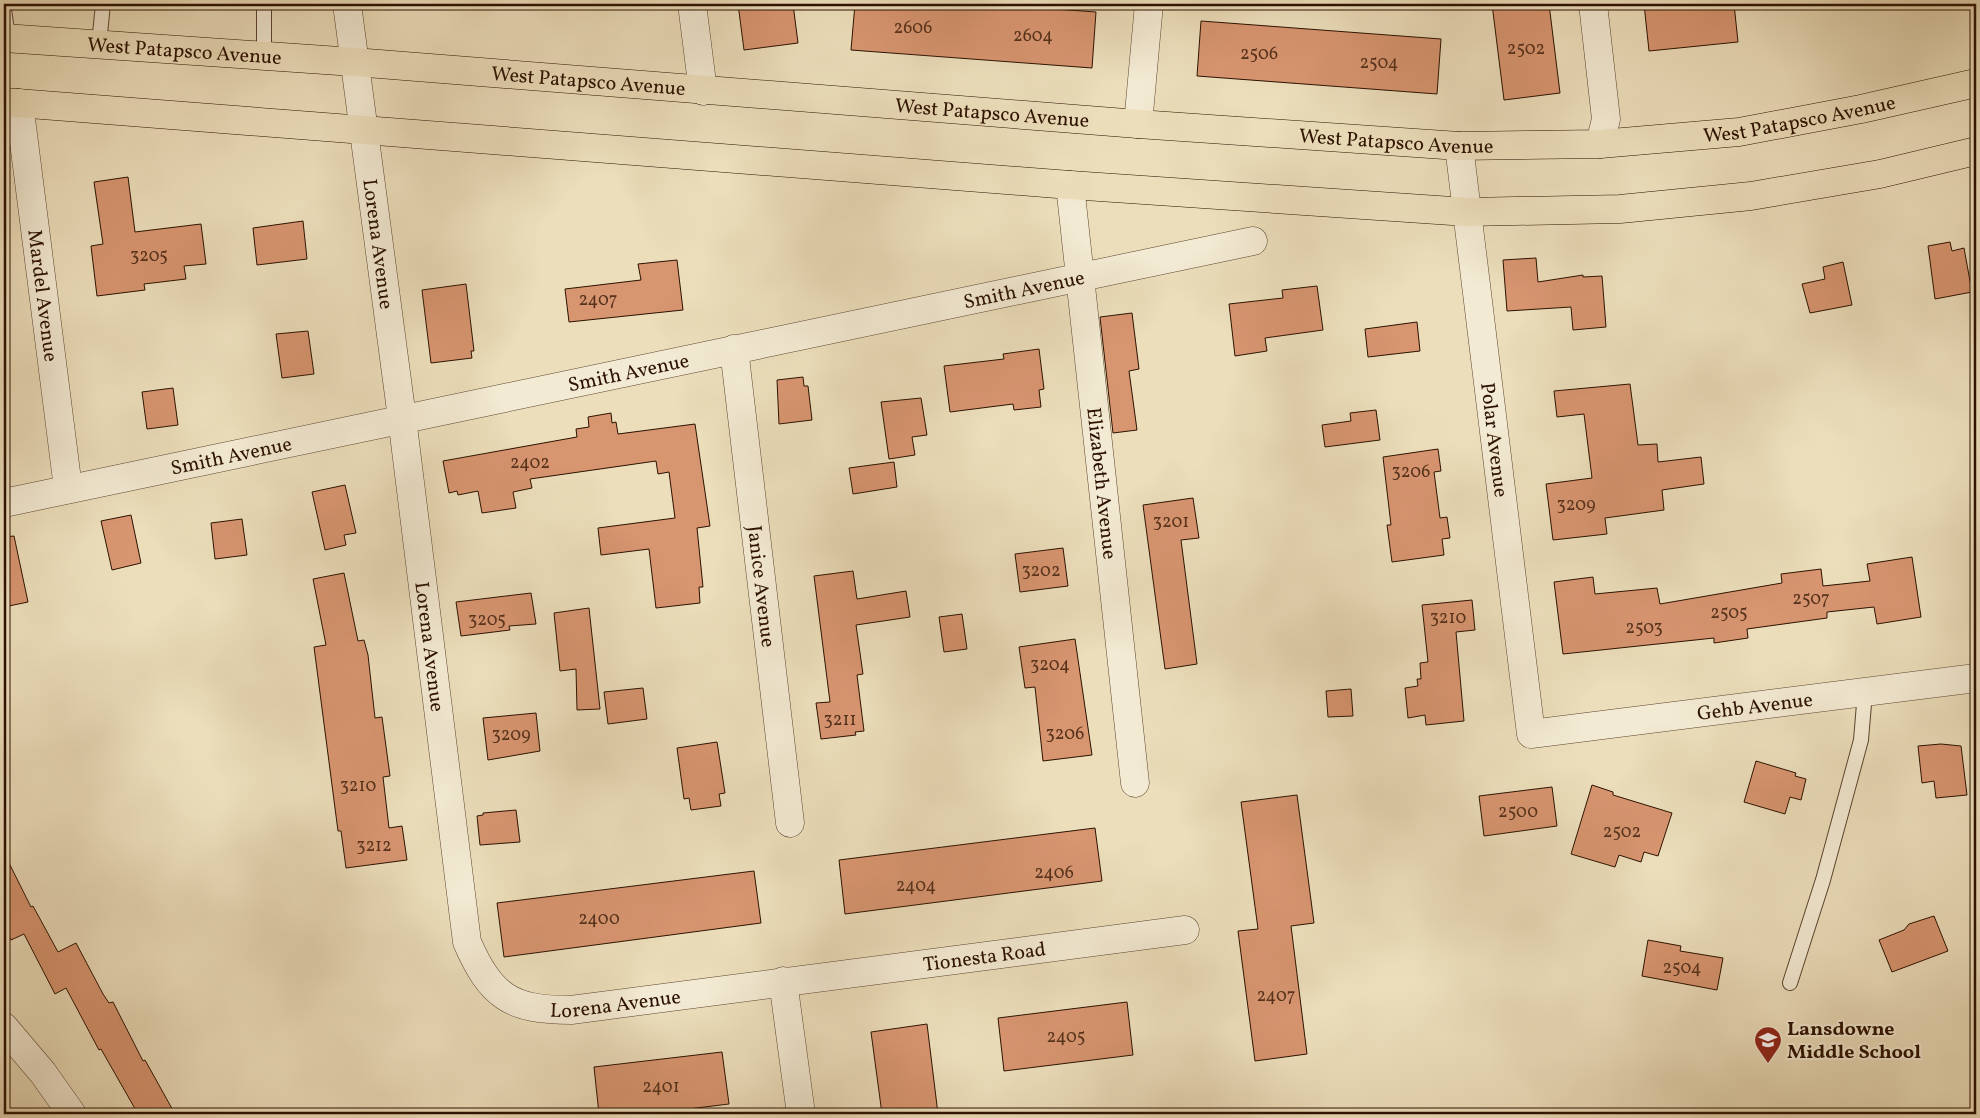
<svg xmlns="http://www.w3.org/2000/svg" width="1980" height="1118" font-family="Vollkorn,serif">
<rect width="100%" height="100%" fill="#ecdebb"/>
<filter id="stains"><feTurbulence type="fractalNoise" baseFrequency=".004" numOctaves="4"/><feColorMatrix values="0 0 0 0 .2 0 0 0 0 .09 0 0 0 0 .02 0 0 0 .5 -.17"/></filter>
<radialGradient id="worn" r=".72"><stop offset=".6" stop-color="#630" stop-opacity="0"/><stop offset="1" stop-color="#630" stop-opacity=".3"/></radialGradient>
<!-- building -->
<g fill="#d79570" stroke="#2c1100">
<path d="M 738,4 L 793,4 L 798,43 L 744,50 Z"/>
<path d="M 855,4 L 985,4 L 1096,12 L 1092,68 L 851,50 Z"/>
<path d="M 1492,4 L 1549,4 L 1560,93 L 1504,100 Z"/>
<path d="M 1644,4 L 1734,4 L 1738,42 L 1649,51 Z"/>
<path d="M 1201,21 L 1441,39 L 1437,94 L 1197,76 Z"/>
<path d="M 128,177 L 135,232 L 201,224 L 206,264 L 184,266 L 186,279 L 144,284 L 145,290 L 97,296 L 91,246 L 103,244 L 94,182 Z"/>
<path d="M 303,221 L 307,259 L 257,265 L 253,228 Z"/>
<path d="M 1950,242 L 1952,251 L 1964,248 L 1972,292 L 1935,299 L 1928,246 Z"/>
<path d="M 1536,258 L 1538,282 L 1583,275 L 1583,277 L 1602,276 L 1606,327 L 1573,330 L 1571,307 L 1507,311 L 1503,260 Z"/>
<path d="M 677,260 L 683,310 L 569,322 L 565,289 L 641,280 L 638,264 Z"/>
<path d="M 1843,262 L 1852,305 L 1810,313 L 1802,284 L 1825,279 L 1823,267 Z"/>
<path d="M 466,284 L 474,351 L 471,351 L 472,358 L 431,363 L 422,290 Z"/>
<path d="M 1317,286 L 1323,330 L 1265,338 L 1267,351 L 1235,356 L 1229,304 L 1283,298 L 1282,290 Z"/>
<path d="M 1132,313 L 1139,369 L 1129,371 L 1137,430 L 1113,433 L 1100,317 Z"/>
<path d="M 1417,322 L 1420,351 L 1368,357 L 1365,329 Z"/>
<path d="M 308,331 L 314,374 L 282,378 L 276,334 Z"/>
<path d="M 1039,349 L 1044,389 L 1039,390 L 1041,407 L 1014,410 L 1013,404 L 950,412 L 944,366 L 1004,359 L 1003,354 Z"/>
<path d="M 803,377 L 804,386 L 808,386 L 812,420 L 779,424 L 777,380 Z"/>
<path d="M 1630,384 L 1638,445 L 1657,444 L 1658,462 L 1701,457 L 1704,484 L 1662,490 L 1664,510 L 1605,518 L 1607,534 L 1553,540 L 1546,484 L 1592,478 L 1584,414 L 1557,417 L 1554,391 Z"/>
<path d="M 173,388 L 178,425 L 147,429 L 142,392 Z"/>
<path d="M 921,398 L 927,435 L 912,437 L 915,455 L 889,459 L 881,402 Z"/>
<path d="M 1376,410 L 1380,440 L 1325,447 L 1322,425 L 1351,421 L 1350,413 Z"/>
<path d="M 611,413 L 612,423 L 616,422 L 618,434 L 695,424 L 710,526 L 697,528 L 703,587 L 699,587 L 700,603 L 656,608 L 649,549 L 601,555 L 598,528 L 675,518 L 669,472 L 658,474 L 656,461 L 530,479 L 532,488 L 513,492 L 516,508 L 482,513 L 478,491 L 458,495 L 457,491 L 449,493 L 443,461 L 577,437 L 576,429 L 589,427 L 588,417 Z"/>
<path d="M 1438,449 L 1441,471 L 1434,472 L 1440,518 L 1447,517 L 1450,538 L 1442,539 L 1444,555 L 1392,562 L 1387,525 L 1391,525 L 1383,457 Z"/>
<path d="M 894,462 L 897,487 L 853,494 L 849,468 Z"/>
<path d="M 345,485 L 356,533 L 344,535 L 346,545 L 325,550 L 312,492 Z"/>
<path d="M 1193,498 L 1199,538 L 1181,540 L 1197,664 L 1165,669 L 1143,505 Z"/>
<path d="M 131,515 L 141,563 L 112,570 L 101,521 Z"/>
<path d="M 242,519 L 247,555 L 215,559 L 211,523 Z"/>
<path d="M 14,536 L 28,602 L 4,607 L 4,537 Z"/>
<path d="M 1063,548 L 1068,586 L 1020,592 L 1015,554 Z"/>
<path d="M 1912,557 L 1921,617 L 1877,624 L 1874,607 L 1827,612 L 1827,618 L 1747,629 L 1748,638 L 1714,643 L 1714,638 L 1563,654 L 1554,582 L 1593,577 L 1595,594 L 1657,588 L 1660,604 L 1782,583 L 1781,574 L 1821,569 L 1823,586 L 1870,581 L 1867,564 Z"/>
<path d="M 853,571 L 857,599 L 906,591 L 910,617 L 856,625 L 863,674 L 857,675 L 864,731 L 855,732 L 856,735 L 821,739 L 816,703 L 830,702 L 814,576 Z"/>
<path d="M 344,573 L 358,641 L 364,640 L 368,655 L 375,718 L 382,717 L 390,776 L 383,777 L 389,828 L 402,826 L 407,860 L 346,868 L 341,831 L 338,831 L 314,647 L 326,645 L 313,579 Z"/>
<path d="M 531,593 L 536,624 L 509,626 L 510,630 L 461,636 L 456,602 Z"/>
<path d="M 1472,600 L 1475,630 L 1456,632 L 1464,721 L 1426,725 L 1425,715 L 1408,718 L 1405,688 L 1418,686 L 1417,679 L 1421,679 L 1420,663 L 1428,662 L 1422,605 Z"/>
<path d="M 589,608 L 600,709 L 577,710 L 576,669 L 560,671 L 554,613 Z"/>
<path d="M 962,614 L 967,649 L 944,652 L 939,617 Z"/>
<path d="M 1075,639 L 1092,755 L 1043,761 L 1035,687 L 1025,688 L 1019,647 Z"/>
<path d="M 643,688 L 647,719 L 608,724 L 604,692 Z"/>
<path d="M 1351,689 L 1353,716 L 1328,717 L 1326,691 Z"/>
<path d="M 536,713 L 540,751 L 488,760 L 483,718 Z"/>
<path d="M 717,742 L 725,793 L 719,794 L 721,806 L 691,810 L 689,798 L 684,799 L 677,748 Z"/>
<path d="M 1941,744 L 1961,746 L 1967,795 L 1936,798 L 1934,781 L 1922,783 L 1918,746 Z"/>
<path d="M 1756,761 L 1796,773 L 1795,776 L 1806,779 L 1801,800 L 1790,797 L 1785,814 L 1744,802 Z"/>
<path d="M 1592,785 L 1613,792 L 1613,795 L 1672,813 L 1658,856 L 1644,852 L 1641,862 L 1619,855 L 1615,867 L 1571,854 Z"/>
<path d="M 1552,787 L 1557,826 L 1484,836 L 1479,796 Z"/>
<path d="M 1297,795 L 1314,923 L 1291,926 L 1307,1054 L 1255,1061 L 1238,931 L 1258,929 L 1241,802 Z"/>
<path d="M 516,810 L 520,842 L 480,845 L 477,816 L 483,815 L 483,813 Z"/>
<path d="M 1095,828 L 1102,881 L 845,914 L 839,860 Z"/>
<path d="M 4,853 L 31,907 L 33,906 L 58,952 L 76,943 L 103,994 L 109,1003 L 113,1002 L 143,1061 L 145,1060 L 175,1114 L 138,1114 L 101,1049 L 99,1050 L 66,988 L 55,994 L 24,934 L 11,940 L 4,927 Z"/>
<path d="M 754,871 L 761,923 L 504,957 L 497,903 Z"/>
<path d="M 1934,916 L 1948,951 L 1892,972 L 1879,940 L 1904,930 L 1909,924 Z"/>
<path d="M 1648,940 L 1681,946 L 1680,951 L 1723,958 L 1717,990 L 1642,976 Z"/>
<path d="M 1127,1002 L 1133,1055 L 1004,1071 L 998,1018 Z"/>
<path d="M 927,1024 L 938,1114 L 882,1114 L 871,1032 Z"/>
<path d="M 722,1052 L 729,1104 L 648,1114 L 599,1114 L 594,1067 Z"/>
</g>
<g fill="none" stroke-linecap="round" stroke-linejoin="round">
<!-- service casing -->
<g stroke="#5c442f" stroke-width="16">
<g id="service">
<path d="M 264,4 L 264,56"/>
<path d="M 4,9 L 8,38"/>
<path d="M 99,44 L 103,4"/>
<path d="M 1790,983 L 1823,880 L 1861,740 L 1865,692"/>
</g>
</g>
<!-- minor casing -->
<g stroke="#5c442f" stroke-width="29">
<g id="minor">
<path id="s1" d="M 347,4 L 402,418 L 467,942 C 491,997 511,1010 571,1010 L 1185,930"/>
<path d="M 692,4 L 703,91"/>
<path d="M 1593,4 L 1606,119 L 1600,144"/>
<path id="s2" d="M 19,103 L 68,488"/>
<path d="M 1138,124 L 1149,4"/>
<path id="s3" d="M 1459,146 L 1531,734 L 1976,678"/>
<path id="s4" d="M 1070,185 L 1135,783"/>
<path id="s5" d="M 734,349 L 790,823"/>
<path id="s6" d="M 4,503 L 1253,241"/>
<path d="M 783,981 L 801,1114"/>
<path d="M 4,1027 L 43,1073 L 72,1114"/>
</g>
</g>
<!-- primary casing -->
<g stroke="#2c1100" stroke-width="29">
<g id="primary">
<path id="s7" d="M 4,38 L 354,62 L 1138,124 L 1459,146 L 1600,144 L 1739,132 L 1861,109 L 1976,83"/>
<path d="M 4,102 L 1070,185 L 1467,212 L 1620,209 L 1751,196 L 1880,174 L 1976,151"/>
</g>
</g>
<!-- service -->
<use href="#service" stroke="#f3ead3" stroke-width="14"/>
<!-- minor -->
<use href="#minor" stroke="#f3ead3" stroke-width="28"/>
<!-- primary -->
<use href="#primary" stroke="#ecdebb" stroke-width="28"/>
</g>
<!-- icons -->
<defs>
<g id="school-pin" transform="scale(1.4375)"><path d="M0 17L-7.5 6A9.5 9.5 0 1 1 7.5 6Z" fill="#8f2418" stroke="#f3ead3"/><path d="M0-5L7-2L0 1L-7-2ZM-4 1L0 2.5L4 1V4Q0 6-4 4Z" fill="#fff"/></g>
</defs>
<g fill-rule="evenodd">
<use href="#school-pin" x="1768" y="1040"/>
</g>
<g text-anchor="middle" stroke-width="4" stroke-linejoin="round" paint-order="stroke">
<!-- number labels -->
<g font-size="18" fill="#57321c">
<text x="913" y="33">2606</text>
<text x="1033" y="41">2604</text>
<text x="1526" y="54">2502</text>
<text x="1259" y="59">2506</text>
<text x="1379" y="68">2504</text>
<text x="149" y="261">3205</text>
<text x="598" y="305">2407</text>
<text x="530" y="468">2402</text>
<text x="1411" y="477">3206</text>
<text x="1576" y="510">3209</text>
<text x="1171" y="527">3201</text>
<text x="1041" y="576">3202</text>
<text x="1811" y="604">2507</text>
<text x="1729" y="618">2505</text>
<text x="1448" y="623">3210</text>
<text x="487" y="625">3205</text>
<text x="1644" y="633">2503</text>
<text x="1050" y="670">3204</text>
<text x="840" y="725">3211</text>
<text x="1065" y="739">3206</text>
<text x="511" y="740">3209</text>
<text x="358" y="791">3210</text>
<text x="1518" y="817">2500</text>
<text x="1622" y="837">2502</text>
<text x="374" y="851">3212</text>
<text x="1054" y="878">2406</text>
<text x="916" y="891">2404</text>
<text x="599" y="924">2400</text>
<text x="1682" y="973">2504</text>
<text x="1276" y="1001">2407</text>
<text x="1066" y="1042">2405</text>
<text x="661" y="1092">2401</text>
</g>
<!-- street labels -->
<g font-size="20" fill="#2c1100" stroke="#f3ead3">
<text dy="7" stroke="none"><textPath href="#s7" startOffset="181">West Patapsco Avenue</textPath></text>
<text dy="7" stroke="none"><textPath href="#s7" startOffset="586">West Patapsco Avenue</textPath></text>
<text dy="7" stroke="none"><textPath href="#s7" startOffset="991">West Patapsco Avenue</textPath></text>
<text dy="7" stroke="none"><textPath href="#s7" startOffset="1801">West Patapsco Avenue</textPath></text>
<text dy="7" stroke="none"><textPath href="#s7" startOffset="1396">West Patapsco Avenue</textPath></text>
<text dy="7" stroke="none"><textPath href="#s1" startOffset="242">Lorena Avenue</textPath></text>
<text dy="7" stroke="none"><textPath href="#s6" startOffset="1042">Smith Avenue</textPath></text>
<text dy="7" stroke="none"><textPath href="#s2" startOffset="194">Mardel Avenue</textPath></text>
<text dy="7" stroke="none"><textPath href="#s6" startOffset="638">Smith Avenue</textPath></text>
<text dy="7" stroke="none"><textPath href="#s3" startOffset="296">Polar Avenue</textPath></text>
<text dy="7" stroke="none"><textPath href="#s6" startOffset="232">Smith Avenue</textPath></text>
<text dy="7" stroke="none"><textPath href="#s4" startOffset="300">Elizabeth Avenue</textPath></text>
<text dy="7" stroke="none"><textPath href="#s5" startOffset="239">Janice Avenue</textPath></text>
<text dy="7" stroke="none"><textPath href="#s1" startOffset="648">Lorena Avenue</textPath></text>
<text dy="7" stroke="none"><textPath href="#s3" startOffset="818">Gehb Avenue</textPath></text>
<text dy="7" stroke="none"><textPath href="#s1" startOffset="1498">Tionesta Road</textPath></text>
<text dy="7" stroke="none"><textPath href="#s1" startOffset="1126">Lorena Avenue</textPath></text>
</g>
<!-- poi labels -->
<g font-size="20" font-weight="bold" fill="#2c1100" stroke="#f3ead3" text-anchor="start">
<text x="1787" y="1035">Lansdowne<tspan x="1787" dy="23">Middle School</tspan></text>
</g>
</g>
<!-- margin -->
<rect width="1980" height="1118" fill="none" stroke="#ecdebb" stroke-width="20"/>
<rect x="5" y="5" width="1970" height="1108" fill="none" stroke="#2c1100" stroke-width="2.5"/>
<rect x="10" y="10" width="1960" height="1098" fill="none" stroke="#2c1100"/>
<rect width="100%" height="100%" filter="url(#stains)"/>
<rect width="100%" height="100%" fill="url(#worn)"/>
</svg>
